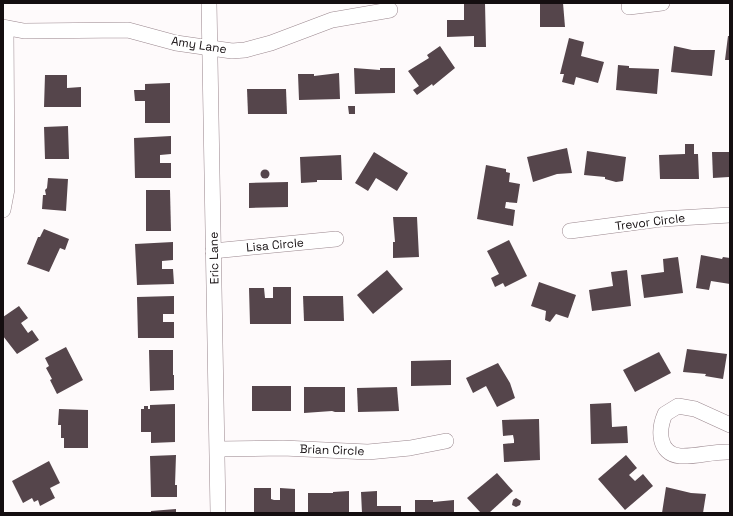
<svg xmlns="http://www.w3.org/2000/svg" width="733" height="516" font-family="'Space Grotesk',sans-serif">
<rect width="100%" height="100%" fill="#fefafb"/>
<!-- building -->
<g fill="#55454b">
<path d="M 464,3 L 485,3 L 486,47 L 474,47 L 474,36 L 447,37 L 447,20 L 464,20 Z"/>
<path d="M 540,3 L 563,3 L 565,27 L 540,27 Z"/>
<path d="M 728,36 L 730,36 L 730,60 L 725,60 Z"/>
<path d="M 569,38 L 584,42 L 581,56 L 604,62 L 598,83 L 576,77 L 574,85 L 562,82 L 564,74 L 560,74 Z"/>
<path d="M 440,46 L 455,68 L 433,86 L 432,84 L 417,95 L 413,90 L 419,86 L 408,71 L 429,58 L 427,55 Z"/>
<path d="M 674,46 L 692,50 L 715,50 L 712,76 L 671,72 Z"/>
<path d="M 618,65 L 629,66 L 629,68 L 659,69 L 657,94 L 616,90 Z"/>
<path d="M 354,68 L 380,70 L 380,68 L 395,68 L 395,93 L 355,94 Z"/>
<path d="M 339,73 L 340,99 L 299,100 L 298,74 L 314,74 L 314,76 Z"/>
<path d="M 45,75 L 67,75 L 67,88 L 81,87 L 81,107 L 44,107 Z"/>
<path d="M 170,83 L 170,123 L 145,123 L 145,101 L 135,101 L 134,90 L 145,90 L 145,84 Z"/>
<path d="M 247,89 L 286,89 L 287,114 L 248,114 Z"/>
<path d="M 348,106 L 355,106 L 355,114 L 349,114 Z"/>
<path d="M 68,126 L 69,159 L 45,159 L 44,127 Z"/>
<path d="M 171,136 L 171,154 L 160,155 L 160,163 L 171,163 L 171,178 L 135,178 L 134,138 Z"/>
<path d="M 685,144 L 694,144 L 694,154 L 698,154 L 699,179 L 660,179 L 659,155 L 685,154 Z"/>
<path d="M 567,148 L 572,173 L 557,174 L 533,182 L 527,157 Z"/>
<path d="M 587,151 L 626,157 L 623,181 L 616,182 L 605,179 L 605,177 L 584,175 Z"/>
<path d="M 374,152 L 408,173 L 397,191 L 376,178 L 368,191 L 355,183 Z"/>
<path d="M 712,152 L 730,152 L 729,177 L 713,178 Z"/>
<path d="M 341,155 L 342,180 L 317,180 L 317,182 L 301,183 L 300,157 Z"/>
<path d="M 486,165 L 506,169 L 506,172 L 510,173 L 509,182 L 520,184 L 517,203 L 506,202 L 505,208 L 515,210 L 513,226 L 477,219 Z"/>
<circle cx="265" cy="174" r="4.5"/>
<path d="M 48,178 L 68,179 L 66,211 L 42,209 L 43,195 L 46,195 L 45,190 L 47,188 Z"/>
<path d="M 288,182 L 288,207 L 249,208 L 249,183 Z"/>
<path d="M 146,190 L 170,190 L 171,231 L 146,231 Z"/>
<path d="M 393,217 L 417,217 L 419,257 L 393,258 L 393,242 L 395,242 Z"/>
<path d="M 44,229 L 69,239 L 65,250 L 60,248 L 49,272 L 27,264 L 38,237 L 40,237 Z"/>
<path d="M 509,240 L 527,276 L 505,287 L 503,283 L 495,287 L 491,278 L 499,274 L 487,251 Z"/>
<path d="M 173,242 L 173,260 L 162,261 L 162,269 L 173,269 L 174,284 L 137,285 L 135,244 Z"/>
<path d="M 701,255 L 722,259 L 723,257 L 730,258 L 730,284 L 711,281 L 709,290 L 696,288 Z"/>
<path d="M 678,257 L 683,293 L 644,298 L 641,275 L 664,272 L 663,259 Z"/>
<path d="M 387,270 L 403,289 L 373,314 L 357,295 Z"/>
<path d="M 627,270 L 631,306 L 592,311 L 589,290 L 613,286 L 611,272 Z"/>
<path d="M 539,282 L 576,295 L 568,318 L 556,314 L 550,322 L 545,320 L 546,311 L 531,306 Z"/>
<path d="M 273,287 L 291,287 L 291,324 L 250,324 L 249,288 L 264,288 L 265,298 L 273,298 Z"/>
<path d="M 174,296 L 174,314 L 163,314 L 163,322 L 174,322 L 174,338 L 138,338 L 137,297 Z"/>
<path d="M 303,296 L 343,296 L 344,321 L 304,321 Z"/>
<path d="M 19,306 L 28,318 L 21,323 L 28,333 L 32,330 L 39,340 L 17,354 L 3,336 L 3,317 Z"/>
<path d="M 66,347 L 83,380 L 57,394 L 50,380 L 52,379 L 46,368 L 49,366 L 45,358 Z"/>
<path d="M 687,349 L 727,354 L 723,379 L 705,376 L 706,374 L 683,372 Z"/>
<path d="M 149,350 L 173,350 L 173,375 L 174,375 L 174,390 L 150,391 Z"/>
<path d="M 659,352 L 671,373 L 635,392 L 623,370 Z"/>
<path d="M 451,360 L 451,385 L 411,386 L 411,361 Z"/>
<path d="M 498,363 L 510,383 L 515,398 L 497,407 L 486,386 L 473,393 L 466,378 Z"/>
<rect x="252" y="386" width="39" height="25"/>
<path d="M 304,387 L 345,387 L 345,412 L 335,412 L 332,411 L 304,413 Z"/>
<path d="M 397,387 L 399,411 L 358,412 L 357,388 Z"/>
<path d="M 611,403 L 612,427 L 627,426 L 628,443 L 591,444 L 590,404 Z"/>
<path d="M 175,404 L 175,442 L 151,443 L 151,432 L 141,432 L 141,409 L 144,409 L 144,406 L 148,406 L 148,409 L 150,409 L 150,405 Z"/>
<path d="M 59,409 L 88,410 L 88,448 L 64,448 L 64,438 L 61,438 L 61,425 L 58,425 Z"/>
<path d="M 539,419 L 540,460 L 504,462 L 503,444 L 514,443 L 514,440 L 513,435 L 503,436 L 502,420 Z"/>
<path d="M 176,455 L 175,485 L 177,485 L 177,497 L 151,497 L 150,456 Z"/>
<path d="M 626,455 L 637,468 L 629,475 L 635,481 L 643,474 L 653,486 L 625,510 L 598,479 Z"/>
<path d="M 49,461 L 60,483 L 50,488 L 55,498 L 40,506 L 38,500 L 34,502 L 32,498 L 23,503 L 12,481 Z"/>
<path d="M 497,473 L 513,491 L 489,513 L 481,513 L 467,498 Z"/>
<path d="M 666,487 L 691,493 L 706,494 L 703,513 L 662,513 Z"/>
<path d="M 254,488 L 271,488 L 271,499 L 274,500 L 280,500 L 280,488 L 295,489 L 295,513 L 254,513 Z"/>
<path d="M 349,491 L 349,513 L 308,513 L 308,493 L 333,493 L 333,492 Z"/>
<path d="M 377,491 L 377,506 L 401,506 L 401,513 L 362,513 L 361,492 Z"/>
<path d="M 516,498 L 521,501 L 520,505 L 516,507 L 512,505 L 513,500 Z"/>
<path d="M 415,500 L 433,500 L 433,502 L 454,500 L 454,513 L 415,513 Z"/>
<path d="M 176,509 L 176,513 L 151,513 L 151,511 Z"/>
</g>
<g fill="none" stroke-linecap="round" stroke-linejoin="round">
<!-- minor casing -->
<g stroke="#9a878e" stroke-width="16">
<g id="minor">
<path d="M 209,3 L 218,513"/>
<path d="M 629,7 L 662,3"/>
<path d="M 3,27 L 24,31 L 128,30 L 176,43 L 232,51 L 245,50 L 271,43 L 332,20 L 390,10"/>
<path d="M 3,210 L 7,189 L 6,28"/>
<path d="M 570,231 L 661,219 L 730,215"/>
<path d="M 213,251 L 336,239"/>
<path d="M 730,425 L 695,409 L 678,406 L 665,414 C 658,430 658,454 680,456 C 697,457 713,451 730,452"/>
<path d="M 218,449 L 283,448 L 368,452 L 410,448 L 446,441"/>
</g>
</g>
<!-- minor -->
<use href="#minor" stroke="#fff" stroke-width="15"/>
</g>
<g text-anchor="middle" stroke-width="4" stroke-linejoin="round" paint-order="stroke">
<!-- street labels -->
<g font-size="12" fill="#140e10" stroke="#fff">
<text transform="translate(199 45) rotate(9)" y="4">Amy Lane</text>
<text transform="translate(650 222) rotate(-7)" y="4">Trevor Circle</text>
<text transform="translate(275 245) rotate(-5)" y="4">Lisa Circle</text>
<text transform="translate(214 258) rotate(-91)" y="4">Eric Lane</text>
<text transform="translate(332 450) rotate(2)" y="4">Brian Circle</text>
</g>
</g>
<!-- border -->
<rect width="733" height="516" fill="none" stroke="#140e10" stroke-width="8"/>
</svg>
